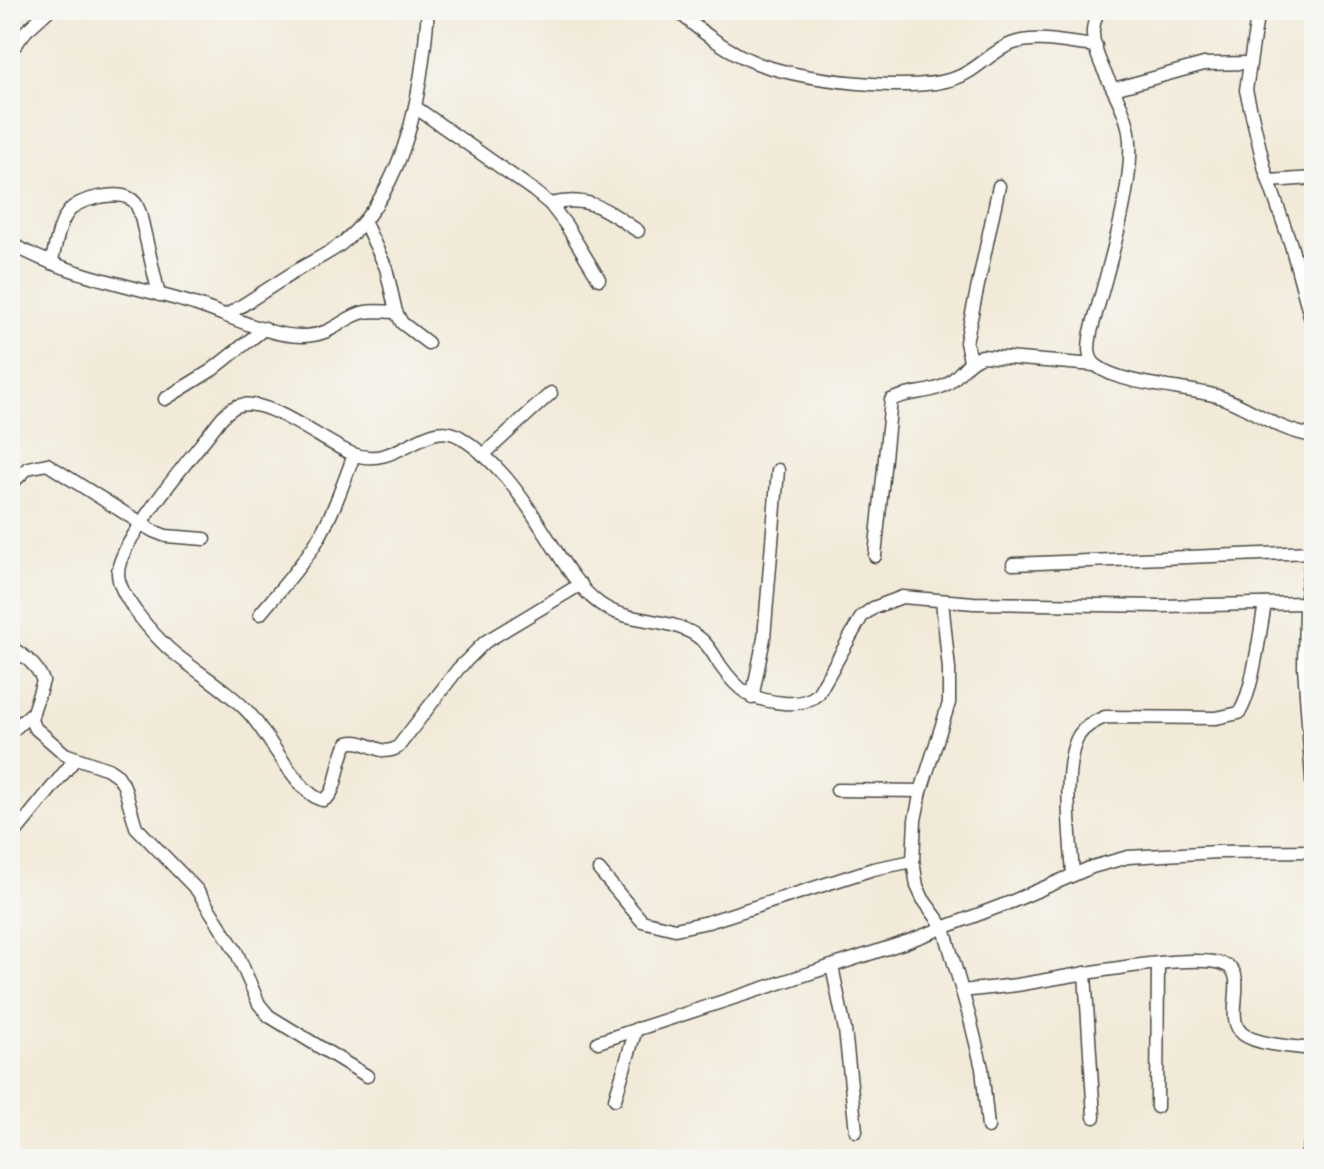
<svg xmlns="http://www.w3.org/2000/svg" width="1324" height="1169" font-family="Dekko,sans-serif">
<rect width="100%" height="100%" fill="#f6f6f2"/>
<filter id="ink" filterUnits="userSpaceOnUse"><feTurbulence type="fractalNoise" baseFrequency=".0125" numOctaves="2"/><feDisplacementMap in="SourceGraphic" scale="16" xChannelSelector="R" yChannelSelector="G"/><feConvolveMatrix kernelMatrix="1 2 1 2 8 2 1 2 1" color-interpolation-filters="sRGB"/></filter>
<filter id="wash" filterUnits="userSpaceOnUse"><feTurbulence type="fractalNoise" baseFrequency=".006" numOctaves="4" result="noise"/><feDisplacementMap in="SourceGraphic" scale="32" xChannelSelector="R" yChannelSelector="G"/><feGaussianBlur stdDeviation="1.8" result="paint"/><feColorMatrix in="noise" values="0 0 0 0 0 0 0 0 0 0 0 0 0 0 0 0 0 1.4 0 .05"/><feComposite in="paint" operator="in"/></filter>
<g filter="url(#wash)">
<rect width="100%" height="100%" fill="#f2ead8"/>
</g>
<g filter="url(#ink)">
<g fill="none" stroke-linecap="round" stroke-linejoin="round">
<!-- street casing -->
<g stroke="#494845" stroke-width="15">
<g id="street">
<path d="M 677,10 C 699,31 730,53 759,64 C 804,80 908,93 953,79 C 976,72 990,52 1011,44 C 1036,34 1070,44 1096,46"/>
<path d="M 1098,10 C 1096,17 1092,27 1093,34 C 1095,67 1124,99 1129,132 C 1137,182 1104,281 1091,332 C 1089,344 1086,358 1097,366 C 1121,385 1186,387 1217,396 C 1252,407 1274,430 1314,436"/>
<path d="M 1258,10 L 1246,90 L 1265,170 L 1291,245 L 1314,331"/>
<path d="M 10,52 L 26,31 L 49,10"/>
<path d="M 1114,89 L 1204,64 L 1249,63"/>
<path d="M 415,107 L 533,190 L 550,204 L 566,225 L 599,279"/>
<path d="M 1269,181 L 1314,178"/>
<path d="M 550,204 C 590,195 605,209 638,231"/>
<path d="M 364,221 L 386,268 L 396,312 L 402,323 L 428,343"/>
<path d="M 10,243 C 69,277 133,285 197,305 C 228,315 270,337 303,336 C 335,335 342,317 365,312 C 375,310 386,312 396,312"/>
<path d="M 51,263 C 56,247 58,223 70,210 C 79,199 117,191 129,198 C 136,201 137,206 140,213 L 159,295"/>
<path d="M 227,315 C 251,300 275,284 299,269 C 314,260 333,252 346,240 C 408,184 422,90 428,10"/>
<path d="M 970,361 L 966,342 L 999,186"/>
<path d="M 165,399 L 212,370 L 265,328"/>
<path d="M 483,455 L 551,393"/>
<path d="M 10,485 L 28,468 L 47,464 L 153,531 L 166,536 L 205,539"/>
<path d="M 1314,538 L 1305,603 L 1304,666 L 1314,808"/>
<path d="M 875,556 L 891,400 C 908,391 931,394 947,384 C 960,376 966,361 982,356 L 1095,365"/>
<path d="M 1013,564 L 1312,552"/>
<path d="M 581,584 L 485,642 L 458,669 L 398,747 C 380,759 367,737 348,743 C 336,758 339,795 323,800 C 299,796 267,732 249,713 C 225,687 194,671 168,648 C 152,633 118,595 118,573 C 118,541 197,451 219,421 C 224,415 229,409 237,406 C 267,395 323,443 353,454 C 397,471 427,416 460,437 C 495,459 520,493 541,527 C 558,553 575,586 600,604 C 631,626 673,615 702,640 C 710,647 715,657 720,665 C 739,692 751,700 784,703 C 797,704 809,702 818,694 L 862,616 L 873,608 L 902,597 L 974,603 L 1161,606 L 1305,603"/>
<path d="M 942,601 L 949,669 L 949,703 L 921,791 L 915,820 L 913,861 L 917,886 L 923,899 L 944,928 L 970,1019 L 982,1068 L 988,1127"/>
<path d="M 260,614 C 280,590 301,567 317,541 C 333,514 343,484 354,455"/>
<path d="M 10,647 C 25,656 37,665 43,681 L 33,712 L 31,720 L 34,727 L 65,754 L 108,769 L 118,776 L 124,786 L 136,827 L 197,890 L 236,951 L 259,1004 L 269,1016 L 367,1076"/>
<path d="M 752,698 L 764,638 L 778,470"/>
<path d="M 10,733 L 33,712"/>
<path d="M 837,790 L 921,791"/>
<path d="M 10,839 L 76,758"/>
<path d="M 599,870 L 642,921 L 675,929 L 708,922 L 873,869 L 913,861"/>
<path d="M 1073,875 C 1071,840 1061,765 1079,735 C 1085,726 1095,721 1105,717 L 1216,718 L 1239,713 C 1253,693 1260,630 1265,604"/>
<path d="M 832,966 L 845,1030 L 856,1131"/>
<path d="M 1085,973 L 1094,1117"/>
<path d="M 962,991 C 980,989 999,987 1017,985 C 1056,979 1199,949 1228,966 C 1248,978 1223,1019 1243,1034 C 1257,1045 1295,1047 1314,1049"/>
<path d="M 598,1042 L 906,942 L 1011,902 L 1092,867 L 1128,857 L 1218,852 L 1314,851"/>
<path d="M 615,1099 L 636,1029"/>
<path d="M 1157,1107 L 1158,964"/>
<path d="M 1306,1159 L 1314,1131"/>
</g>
</g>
<!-- street -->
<use href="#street" stroke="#fff" stroke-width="12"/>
</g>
</g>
<!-- margin -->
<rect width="1324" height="1169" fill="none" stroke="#f6f6f2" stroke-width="40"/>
</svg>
